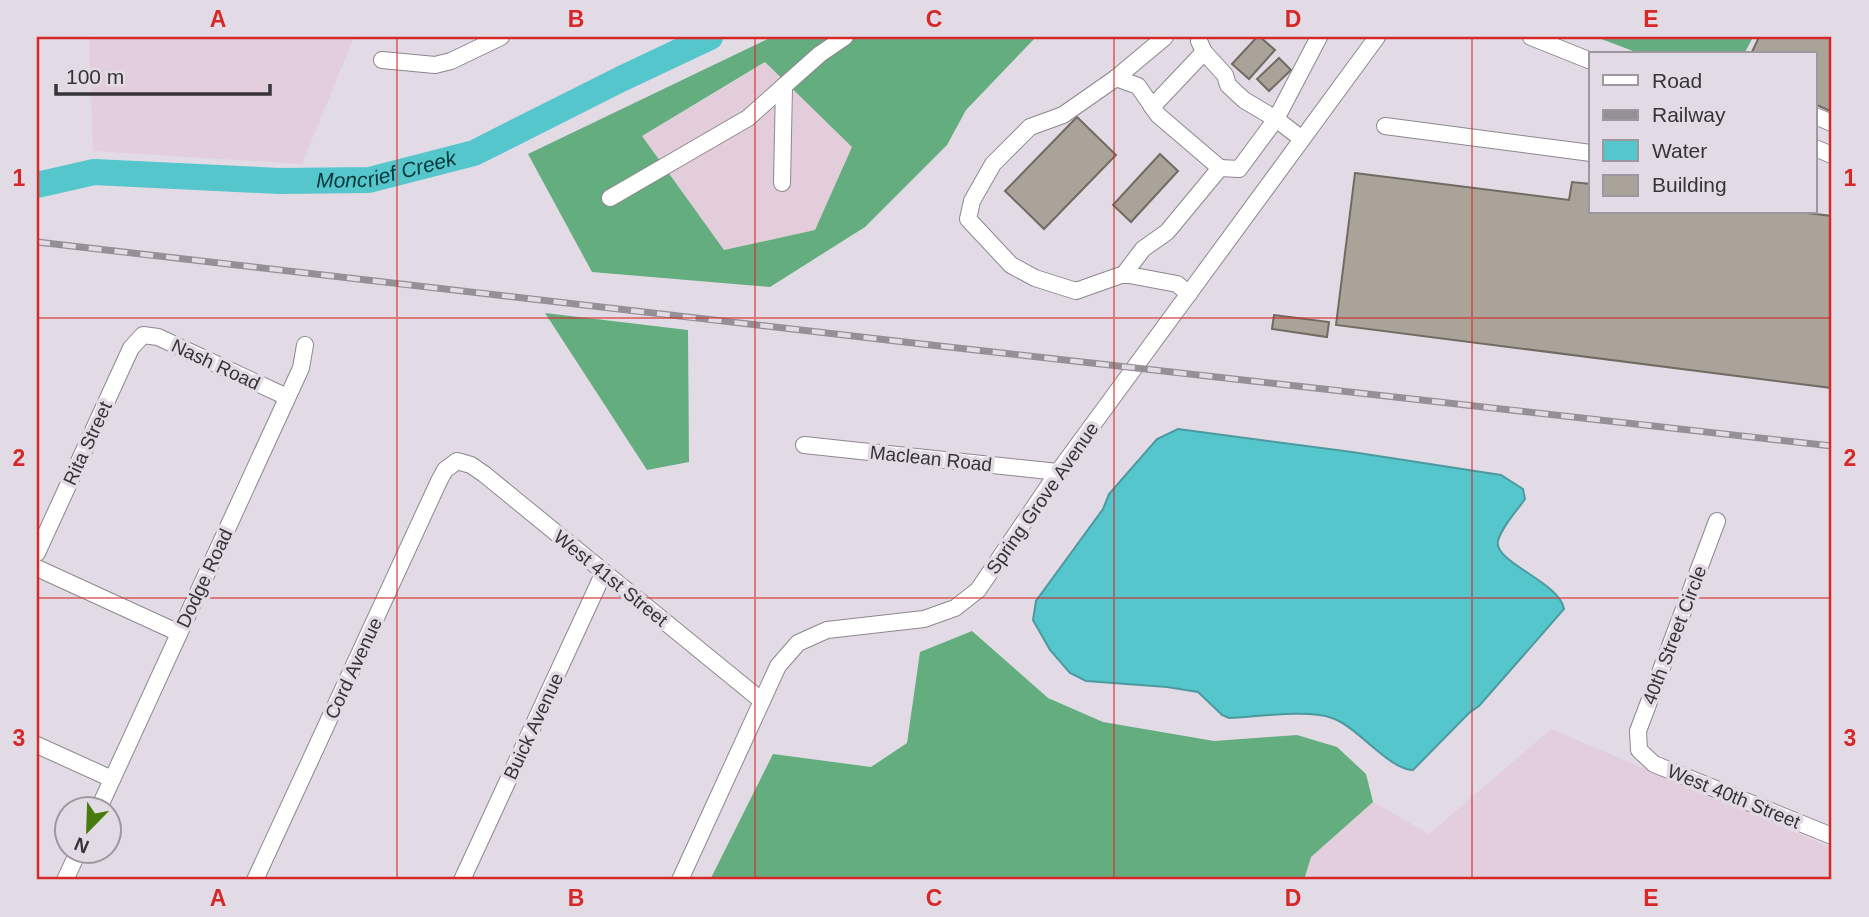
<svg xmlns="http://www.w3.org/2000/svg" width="1869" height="917" font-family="Arial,sans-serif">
<rect width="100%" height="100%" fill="#e2dbe5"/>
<!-- commercial -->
<path fill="#e3cdda" d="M 766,62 L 853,147 L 815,230 L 724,250 L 642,136 Z"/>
<!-- education -->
<g fill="#e2cedc">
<path d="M 89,37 L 354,37 L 302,164 L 93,151 Z"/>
<path d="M 1551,729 L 1832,848 L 1832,880 L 1304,880 L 1311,857 L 1373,802 L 1429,834 Z"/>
</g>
<!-- forest -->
<g fill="#64ad7e" fill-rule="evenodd">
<path d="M 772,37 L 1036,37 L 966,110 L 947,145 L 865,227 L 770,287 L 592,272 L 528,154 ZM 765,62 L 852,147 L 815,230 L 724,250 L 642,136 Z"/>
<path d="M 1596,37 L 1753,37 L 1744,54 L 1641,54 Z"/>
<path d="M 545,313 L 688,330 L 689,462 L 647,470 Z"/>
<path d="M 972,631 L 1048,698 L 1103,722 L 1214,741 L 1297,735 L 1337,747 L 1366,774 L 1373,802 L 1311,857 L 1304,880 L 710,880 L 773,754 L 871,767 L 907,743 L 920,652 Z"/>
</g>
<!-- water -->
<path fill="#55c6cc" stroke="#4c9a9f" stroke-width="2" d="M 1178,429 L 1352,452 L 1501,475 L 1523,489 L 1525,499 C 1517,511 1502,526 1498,541 C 1493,562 1560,582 1564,609 L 1479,706 L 1469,713 L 1413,770 C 1388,769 1358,727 1332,718 C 1307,709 1256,717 1229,718 L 1222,715 L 1198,692 L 1167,687 L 1086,681 L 1070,673 L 1050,650 L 1033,620 L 1036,601 L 1103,509 L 1109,494 L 1157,439 Z"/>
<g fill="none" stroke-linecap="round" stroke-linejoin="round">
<!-- river -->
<path stroke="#55c6cc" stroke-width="26" id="s1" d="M 37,185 L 94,172 L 279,181 L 369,180 L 474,153 L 621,79 L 710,37"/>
</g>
<!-- building -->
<g fill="#aaa39a" stroke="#716b62" stroke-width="2">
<path d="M 1257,37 L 1260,37 L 1275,50 L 1249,79 L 1232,64 Z"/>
<path d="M 1759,37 L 1832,37 L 1832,112 L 1815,104 L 1815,54 L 1751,54 Z"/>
<path d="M 1279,58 L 1291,70 L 1269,91 L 1257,79 Z"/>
<path d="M 1077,117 L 1116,155 L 1044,229 L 1005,191 Z"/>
<path d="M 1160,154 L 1178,171 L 1131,222 L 1113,205 Z"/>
<path d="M 1355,173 L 1569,200 L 1572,182 L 1591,184 L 1591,212 L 1798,212 L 1832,216 L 1832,388 L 1336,325 Z"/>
<path d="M 1274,315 L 1329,322 L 1327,337 L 1272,329 Z"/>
</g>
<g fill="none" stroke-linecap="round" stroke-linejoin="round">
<!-- minor casing -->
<g stroke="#8d878f" stroke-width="18">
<g id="minor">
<path d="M 1531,37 L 1591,61"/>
<path d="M 1199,41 L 1204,52 L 1225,75 L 1228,85 L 1244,100 L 1276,119 L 1319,37"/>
<path d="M 382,60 L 435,65 L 451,61 L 501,37"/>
<path d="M 1116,78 L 1165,37"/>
<path d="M 1152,107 L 1204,52"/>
<path d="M 1815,116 L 1832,123"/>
<path d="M 1385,126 L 1591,153"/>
<path d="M 1815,148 L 1832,155"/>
<path d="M 1220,168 L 1239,169 L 1276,119 L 1302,139"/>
<path d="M 782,183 L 784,86"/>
<path d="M 610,198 L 748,118 L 820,54 L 845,37"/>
<path d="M 1124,274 L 1143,249 L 1167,232 L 1220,168 L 1158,115 L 1138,86 L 1116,78 L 1063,115 L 1030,127 L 993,164 L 972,201 L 968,219 L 1011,265 L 1035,278 L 1076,291 L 1124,274 L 1177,284 L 1189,294"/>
<path d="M 804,445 L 1058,472"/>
<path d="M 1717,521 L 1638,731 L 1639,750 L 1654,764 L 1832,836"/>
<path d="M 37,553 L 131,348 L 143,335 L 158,337 L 287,397"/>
<path d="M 37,568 L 179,633"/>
<path d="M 37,745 L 112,779"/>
<path d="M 99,808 L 301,368 L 305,345"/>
<path d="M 65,880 L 79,850"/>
<path d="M 255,880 L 439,481 L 445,470 L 457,461 L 471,465 L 484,474 L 762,701"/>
<path d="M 462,880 L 604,572"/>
<path d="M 680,880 L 778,666 L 798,643 L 827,630 L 924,619 L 955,608 L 978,590 L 1058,472 L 1377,37"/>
</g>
</g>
<!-- minor -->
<use href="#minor" stroke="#fff" stroke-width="16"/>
<!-- rail casing -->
<g stroke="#949096" stroke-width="7">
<path id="rail" d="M 37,242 L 922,344 L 1832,446"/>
</g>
<!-- rail -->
<use href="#rail" stroke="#e2dbe5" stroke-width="4.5" stroke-dasharray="13" stroke-linecap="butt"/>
</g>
<!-- grid -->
<path fill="none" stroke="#d62828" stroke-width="2" stroke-opacity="0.55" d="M 397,37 L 397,880M 755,37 L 755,880M 1114,37 L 1114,880M 1472,37 L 1472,880M 37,318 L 1832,318M 37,598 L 1832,598"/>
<g text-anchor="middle" stroke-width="7" stroke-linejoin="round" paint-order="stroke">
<!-- street labels -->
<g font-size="19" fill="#363437" stroke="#e2dbe5">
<text transform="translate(216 364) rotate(25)" y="7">Nash Road</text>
<text transform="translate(87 443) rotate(-65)" y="7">Rita Street</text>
<text transform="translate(931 458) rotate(6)" y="7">Maclean Road</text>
<text transform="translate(1042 498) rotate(-55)" y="7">Spring Grove Avenue</text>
<text transform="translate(204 578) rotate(-65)" y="7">Dodge Road</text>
<text transform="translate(611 578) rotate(39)" y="7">West 41st Street</text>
<text transform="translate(1674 635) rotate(-69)" y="7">40th Street Circle</text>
<text transform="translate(353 668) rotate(-65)" y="7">Cord Avenue</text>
<text transform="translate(533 726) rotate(-65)" y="7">Buick Avenue</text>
<text transform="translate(1734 796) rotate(22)" y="7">West 40th Street</text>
</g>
<!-- water labels -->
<g font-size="21" font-style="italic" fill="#003639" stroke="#e2dbe5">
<text dy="7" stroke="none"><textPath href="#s1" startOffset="352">Moncrief Creek</textPath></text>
</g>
</g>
<!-- border -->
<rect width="1869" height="917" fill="none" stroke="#e2dbe5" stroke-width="77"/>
<!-- legend -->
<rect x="1589" y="52" width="228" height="161" fill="#e2dbe5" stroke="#9d989f" stroke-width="2"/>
<rect x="1603" y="75" width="35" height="10" fill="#ffffff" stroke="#9d989f" stroke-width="2"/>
<text x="1652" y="88" font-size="21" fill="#363437">Road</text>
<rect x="1603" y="110" width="35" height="10" fill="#949096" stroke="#9d989f" stroke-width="2"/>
<text x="1652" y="122" font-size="21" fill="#363437">Railway</text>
<rect x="1603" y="140" width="35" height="21" fill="#55c6cc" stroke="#9d989f" stroke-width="2"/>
<text x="1652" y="158" font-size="21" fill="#363437">Water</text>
<rect x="1603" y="175" width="35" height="21" fill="#aaa39a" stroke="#9d989f" stroke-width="2"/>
<text x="1652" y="192" font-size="21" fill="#363437">Building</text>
<!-- north arrow -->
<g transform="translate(88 830) rotate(203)"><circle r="33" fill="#e2dbe5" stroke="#9d989f" stroke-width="2"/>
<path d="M0-5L12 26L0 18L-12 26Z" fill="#477b0c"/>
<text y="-10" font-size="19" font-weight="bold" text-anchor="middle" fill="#363437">N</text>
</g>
<!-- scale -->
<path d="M56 84v10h214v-10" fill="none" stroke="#363437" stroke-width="3.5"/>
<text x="66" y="84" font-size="21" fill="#363437" stroke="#e2dbe5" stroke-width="5" paint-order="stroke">100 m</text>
<rect x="38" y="38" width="1792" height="840" fill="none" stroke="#d62828" stroke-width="2.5"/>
<g font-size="23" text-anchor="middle" font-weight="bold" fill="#d62828">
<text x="218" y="27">A</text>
<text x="576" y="27">B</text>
<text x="934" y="27">C</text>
<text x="1293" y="27">D</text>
<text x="1651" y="27">E</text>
<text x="19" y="186">1</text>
<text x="1850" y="186">1</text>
<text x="19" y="466">2</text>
<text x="1850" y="466">2</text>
<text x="19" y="746">3</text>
<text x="1850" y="746">3</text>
<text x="218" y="906">A</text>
<text x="576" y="906">B</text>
<text x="934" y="906">C</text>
<text x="1293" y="906">D</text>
<text x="1651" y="906">E</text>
</g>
</svg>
